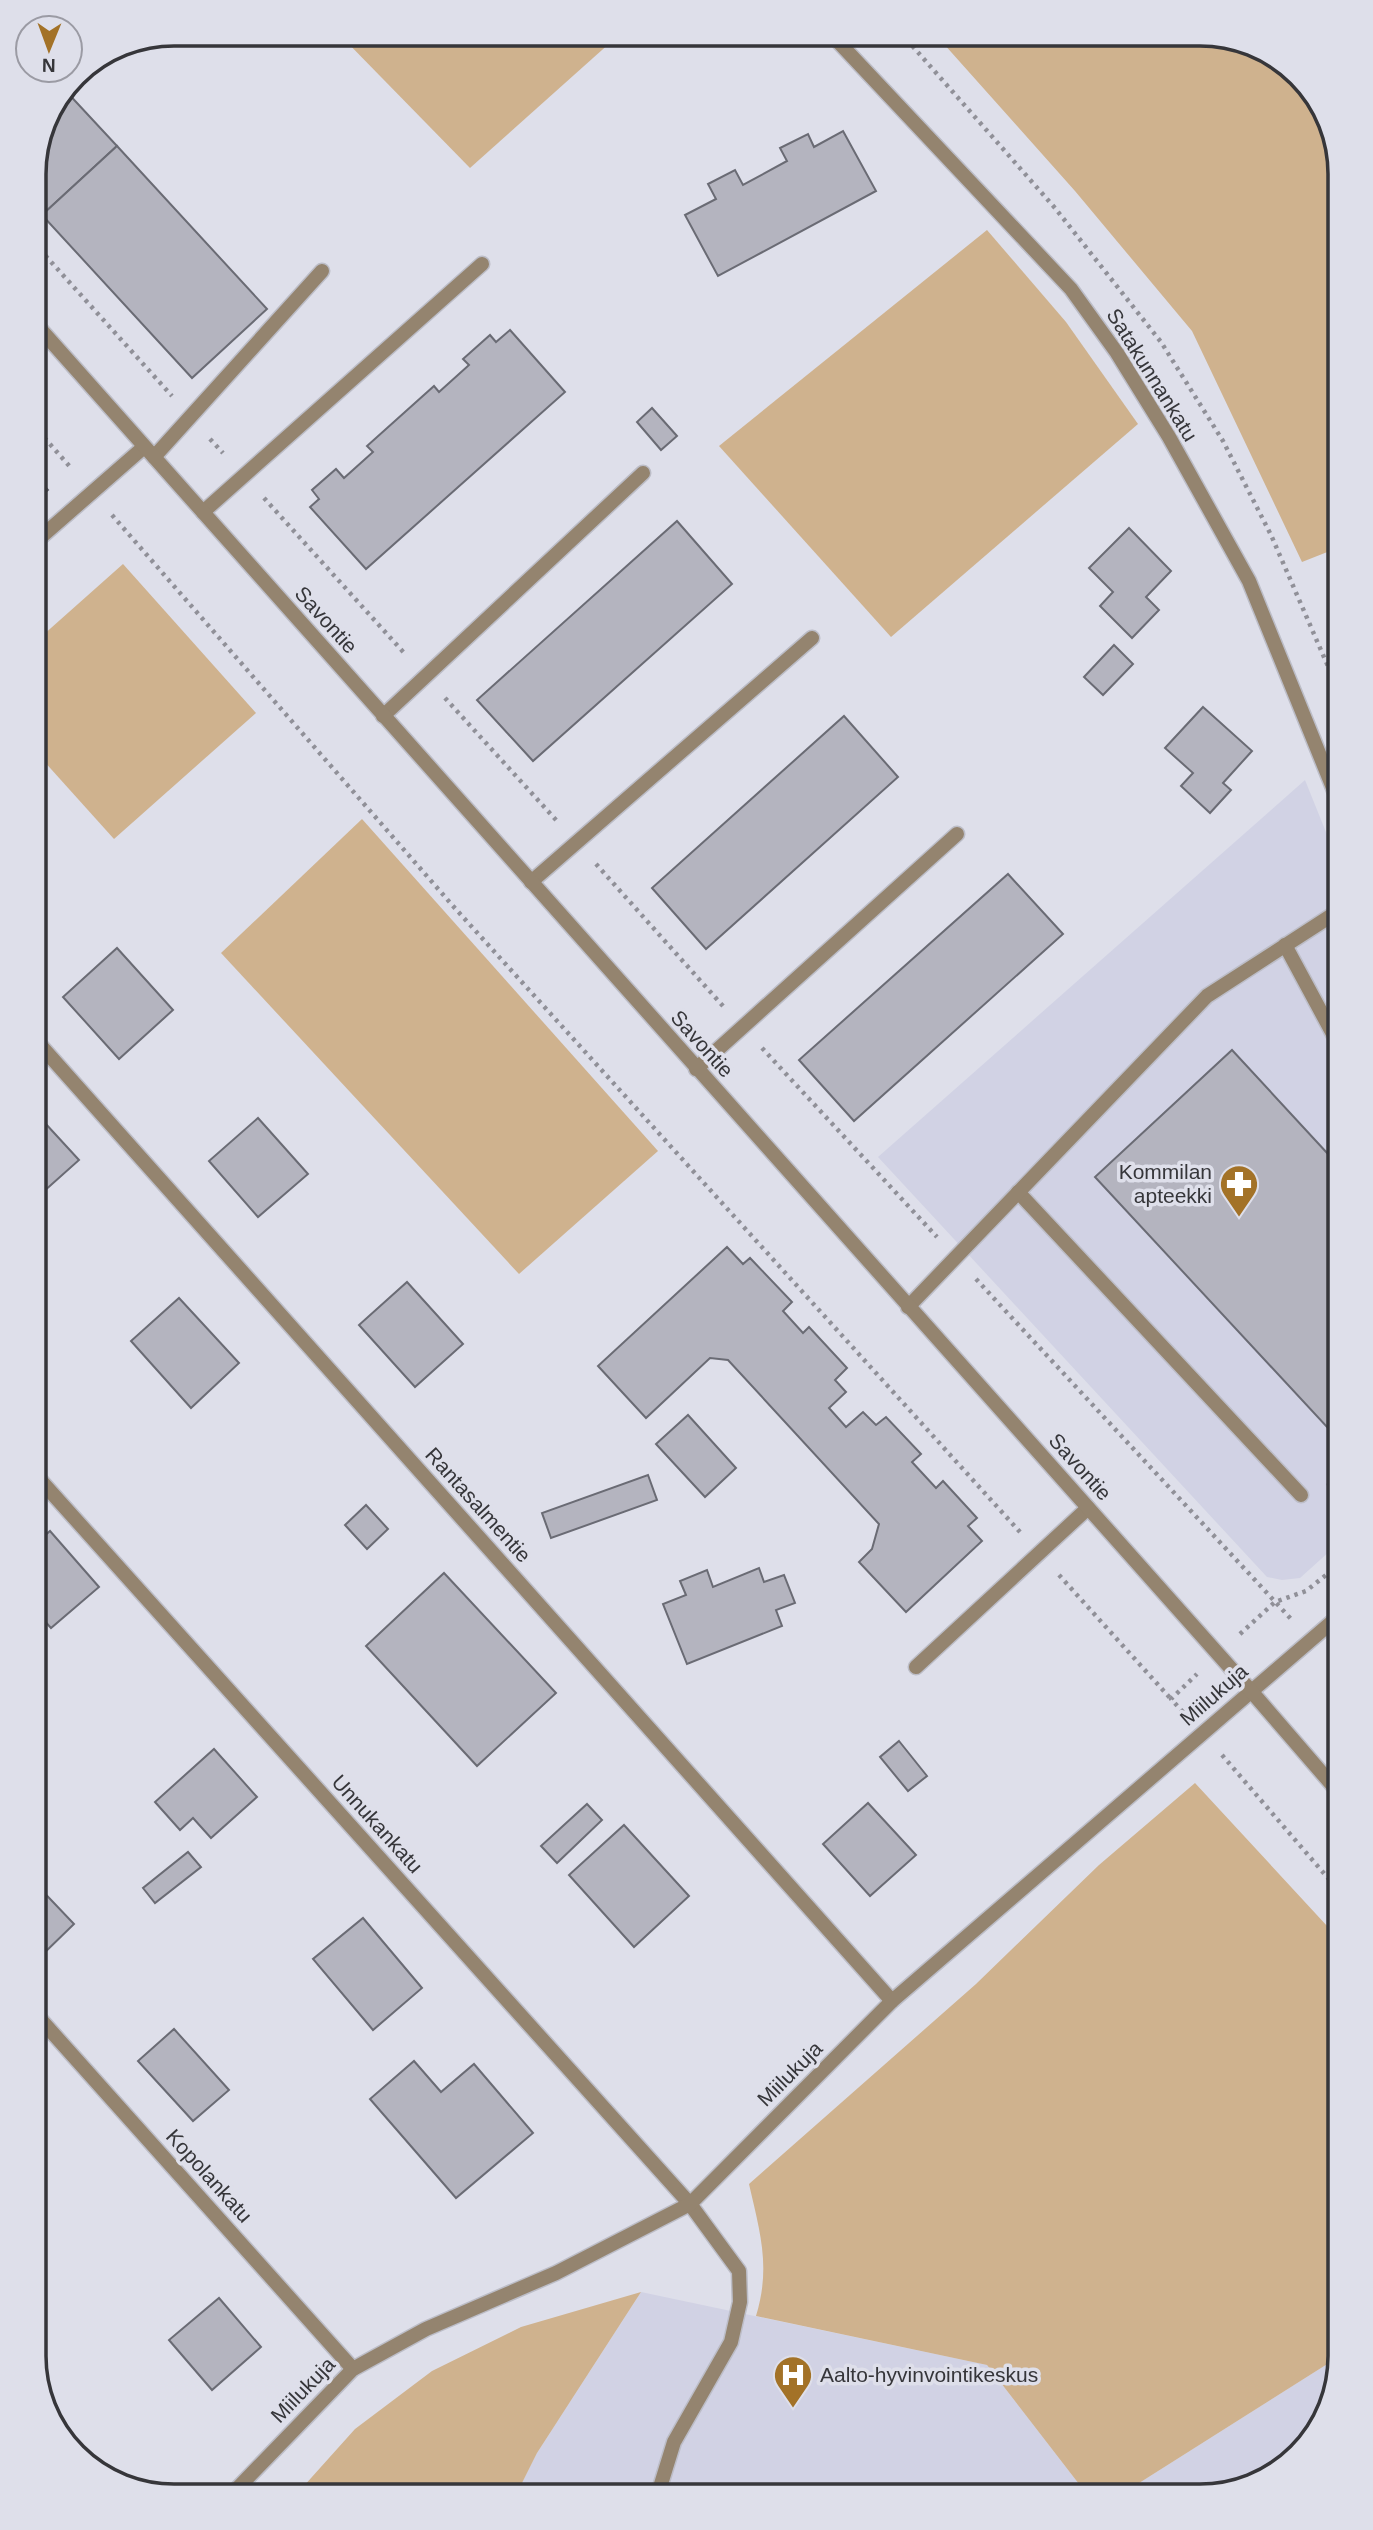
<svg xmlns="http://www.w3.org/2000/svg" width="1373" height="2530" font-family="Helvetica,sans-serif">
<rect width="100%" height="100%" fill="#dedfea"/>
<!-- built -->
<g fill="#d1d2e4">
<path d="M 1305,780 L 1340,867 L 1340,1542 L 1300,1578 L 1282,1580 L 1267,1577 L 878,1157 Z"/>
<path d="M 641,2292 L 987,2365 L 1089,2497 L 515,2497 L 537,2453 Z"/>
<path d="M 1340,2356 L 1316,2435 L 1253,2486 L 1199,2497 L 1117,2497 Z"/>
</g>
<!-- green -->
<g fill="#cfb28e">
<path d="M 338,33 L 621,33 L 470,168 Z"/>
<path d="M 935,34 L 1209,34 L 1284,62 L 1329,120 L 1340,174 L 1340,547 L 1302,562 L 1192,331 L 1075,191 Z"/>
<path d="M 987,230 L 1066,322 L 1138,424 L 891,637 L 719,446 Z"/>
<path d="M 123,564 L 256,713 L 114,839 L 33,749 L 33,644 Z"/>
<path d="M 362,819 L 658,1151 L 519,1274 L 221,953 Z"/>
<path d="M 1195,1783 L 1340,1940 L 1340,2356 L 1117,2497 L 1089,2497 L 987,2365 L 756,2316 C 771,2267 760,2232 749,2184 L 976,1984 L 1099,1865 Z"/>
<path d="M 641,2292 L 537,2453 L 515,2497 L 294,2497 L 355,2429 L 432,2371 L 521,2327 Z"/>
</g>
<!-- building -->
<g fill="#b4b4bf" stroke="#6a6b74" stroke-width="2">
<path d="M 64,89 L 117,146 L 42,215 L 34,206 L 34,165 L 48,112 Z"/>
<path d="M 843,131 L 876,191 L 718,276 L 685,215 L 716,199 L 708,184 L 735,170 L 743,185 L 787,161 L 780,148 L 808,134 L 814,147 Z"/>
<path d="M 117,146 L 267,309 L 192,378 L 42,215 Z"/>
<path d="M 510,330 L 565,392 L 366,569 L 310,507 L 319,499 L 312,490 L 336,469 L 344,478 L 373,452 L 367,446 L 434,386 L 439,392 L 469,365 L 463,359 L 490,335 L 496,342 Z"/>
<path d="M 652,408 L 677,436 L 661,450 L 637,422 Z"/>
<path d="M 33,474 L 48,490 L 33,503 Z"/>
<path d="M 677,521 L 732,584 L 533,761 L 477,700 Z"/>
<path d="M 1129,528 L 1171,571 L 1146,597 L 1159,610 L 1132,638 L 1100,606 L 1113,592 L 1089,568 Z"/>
<path d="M 1114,645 L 1133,664 L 1103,695 L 1084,677 Z"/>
<path d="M 1203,707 L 1252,751 L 1223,783 L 1231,790 L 1210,813 L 1181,786 L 1193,773 L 1165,748 Z"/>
<path d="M 844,716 L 898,777 L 706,949 L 652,888 Z"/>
<path d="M 1008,874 L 1063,934 L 854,1121 L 799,1060 Z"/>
<path d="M 117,948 L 173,1010 L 119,1059 L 63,997 Z"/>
<path d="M 1232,1050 L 1340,1167 L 1340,1441 L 1095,1177 Z"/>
<path d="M 33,1110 L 79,1160 L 33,1201 Z"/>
<path d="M 258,1118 L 308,1174 L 258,1217 L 209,1161 Z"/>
<path d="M 727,1247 L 743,1264 L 750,1258 L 792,1302 L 783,1311 L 803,1333 L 809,1327 L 847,1368 L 835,1380 L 846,1392 L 829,1408 L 846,1427 L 863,1412 L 876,1425 L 886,1417 L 921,1454 L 912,1462 L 936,1488 L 943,1481 L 977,1518 L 968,1526 L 982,1541 L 906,1612 L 859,1562 L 872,1549 L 879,1524 L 728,1360 L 710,1358 L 646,1418 L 598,1366 Z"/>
<path d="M 407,1282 L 463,1344 L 415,1387 L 359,1325 Z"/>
<path d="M 179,1298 L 239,1363 L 191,1408 L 131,1341 Z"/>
<path d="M 688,1415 L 736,1468 L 705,1497 L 656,1444 Z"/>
<path d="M 648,1475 L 657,1500 L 551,1538 L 542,1513 Z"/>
<path d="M 366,1505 L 388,1529 L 367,1549 L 345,1525 Z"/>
<path d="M 50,1531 L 99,1587 L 51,1628 L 33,1608 L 33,1546 Z"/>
<path d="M 759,1568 L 764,1582 L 784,1575 L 795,1603 L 776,1610 L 782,1626 L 687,1664 L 663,1604 L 686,1595 L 680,1581 L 707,1570 L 713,1587 Z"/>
<path d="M 444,1573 L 556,1693 L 477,1766 L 366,1646 Z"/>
<path d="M 899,1741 L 927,1776 L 908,1791 L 880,1757 Z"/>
<path d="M 214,1749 L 257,1797 L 211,1838 L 193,1818 L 180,1830 L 155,1802 Z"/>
<path d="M 868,1803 L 916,1855 L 870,1896 L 823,1844 Z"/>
<path d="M 587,1804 L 602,1820 L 557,1863 L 541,1846 Z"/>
<path d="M 624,1825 L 689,1896 L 634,1947 L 569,1875 Z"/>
<path d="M 33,1838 L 41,1846 L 33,1853 Z"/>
<path d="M 188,1852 L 201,1867 L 155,1903 L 143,1888 Z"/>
<path d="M 33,1881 L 74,1924 L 40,1957 L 33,1950 Z"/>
<path d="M 363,1918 L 422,1988 L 373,2030 L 313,1959 Z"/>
<path d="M 174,2029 L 229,2090 L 193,2121 L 138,2061 Z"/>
<path d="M 414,2061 L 441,2092 L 474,2064 L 533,2133 L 456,2198 L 370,2099 Z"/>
<path d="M 219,2298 L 261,2347 L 212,2390 L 169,2340 Z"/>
</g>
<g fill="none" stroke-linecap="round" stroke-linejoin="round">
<!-- service casing -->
<g stroke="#bcbdc7" stroke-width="17">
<g id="service">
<path d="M 154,457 L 322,271"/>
<path d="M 203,512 L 482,264"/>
<path d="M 33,544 L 144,447"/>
<path d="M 383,716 L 643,473"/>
<path d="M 531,882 L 812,638"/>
<path d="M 1285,945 L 1340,1047"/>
<path d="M 696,1069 L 957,834"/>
<path d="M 1018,1192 L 1301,1495"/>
<path d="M 908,1307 L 1207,996 L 1340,910"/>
<path d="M 916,1667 L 1088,1508"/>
<path d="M 657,2497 L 674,2442 L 731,2342 L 740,2302 L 739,2271 L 690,2204"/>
</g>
</g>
<!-- minor casing -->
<g stroke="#bcbdc7" stroke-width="17">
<g id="minor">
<path d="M 830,33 L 1071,289 L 1117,353 L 1169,437 L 1249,581 L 1340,805"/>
<path d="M 33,1037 L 892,2001"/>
<path d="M 33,1472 L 690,2204"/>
<path d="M 33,2011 L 353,2369"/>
<path d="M 230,2496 L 353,2369 L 426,2329 L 556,2273 L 690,2204 L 892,2001 L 1340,1615"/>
</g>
</g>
<!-- tertiary casing -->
<g stroke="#bcbdc7" stroke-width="17">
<path id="tertiary" d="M 34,322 L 1251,1691 L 1340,1794"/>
</g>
<!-- path -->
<g stroke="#909098" stroke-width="4.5" stroke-dasharray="3.5 5" stroke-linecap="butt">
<path d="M 901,33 L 1055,208 L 1161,342 L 1223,441 L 1271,535 L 1340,694"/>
<path d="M 34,243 L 172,396"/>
<path d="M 33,425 L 72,469"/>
<path d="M 210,439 L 223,453"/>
<path d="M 264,498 L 406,655"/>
<path d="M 112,515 L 453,906 L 1020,1532"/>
<path d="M 445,698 L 557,821"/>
<path d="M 596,864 L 723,1006"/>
<path d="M 762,1048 L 937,1237"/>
<path d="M 976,1279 L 1292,1620"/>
<path d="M 1327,1486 L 1340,1482"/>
<path d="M 1059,1575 L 1171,1699"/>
<path d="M 1240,1634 L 1275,1602 L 1306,1591 L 1340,1564"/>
<path d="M 1331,1662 L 1340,1671"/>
<path d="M 1183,1712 L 1171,1699 L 1197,1674"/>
<path d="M 1222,1755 L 1340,1892"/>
</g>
<!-- service -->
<use href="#service" stroke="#94846f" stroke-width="14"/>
<!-- minor -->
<use href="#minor" stroke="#94846f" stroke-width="14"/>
<!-- tertiary -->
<use href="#tertiary" stroke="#94846f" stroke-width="14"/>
</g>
<!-- icons -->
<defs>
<g id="pharmacy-pin" transform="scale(2.0125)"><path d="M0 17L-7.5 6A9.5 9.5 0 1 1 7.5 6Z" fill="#a37227" stroke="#dedfea"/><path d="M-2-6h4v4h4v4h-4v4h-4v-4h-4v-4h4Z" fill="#fff"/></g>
<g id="hospital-pin" transform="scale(2.0125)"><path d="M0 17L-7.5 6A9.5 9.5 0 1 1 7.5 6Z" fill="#a37227" stroke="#dedfea"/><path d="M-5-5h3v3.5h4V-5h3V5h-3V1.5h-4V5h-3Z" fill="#fff"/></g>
</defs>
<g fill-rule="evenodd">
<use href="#pharmacy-pin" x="1239" y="1184"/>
<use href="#hospital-pin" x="793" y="2375"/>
</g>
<g text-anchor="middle" stroke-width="7" stroke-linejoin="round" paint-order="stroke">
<!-- street labels -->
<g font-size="21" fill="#36363a" stroke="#dedfea">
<text transform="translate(1152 375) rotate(58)" y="7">Satakunnankatu</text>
<text transform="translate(326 620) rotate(48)" y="7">Savontie</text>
<text transform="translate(702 1044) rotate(48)" y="7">Savontie</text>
<text transform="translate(1080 1467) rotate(48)" y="7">Savontie</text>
<text transform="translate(478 1505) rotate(48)" y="7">Rantasalmentie</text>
<text transform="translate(1214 1695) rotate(-41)" y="7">Miilukuja</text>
<text transform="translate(377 1824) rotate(48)" y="7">Unnukankatu</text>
<text transform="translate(790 2074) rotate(-45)" y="7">Miilukuja</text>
<text transform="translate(209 2176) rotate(48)" y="7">Kopolankatu</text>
<text transform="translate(303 2390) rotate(-46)" y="7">Miilukuja</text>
</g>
<!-- poi labels -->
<g font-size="21" fill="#36363a" stroke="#dedfea" text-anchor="end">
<text x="1212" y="1179">Kommilan<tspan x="1212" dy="24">apteekki</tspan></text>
<text x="820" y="2382" text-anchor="start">Aalto-hyvinvointikeskus</text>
</g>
</g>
<!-- crop -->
<path d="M0 0H1373V2530H0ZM174 46H1200A128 128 0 0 1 1328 174V2356A128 128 0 0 1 1200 2484H174A128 128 0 0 1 46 2356V174A128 128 0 0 1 174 46Z" fill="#dedfea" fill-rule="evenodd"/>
<path fill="none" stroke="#36363a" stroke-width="3.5" d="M174 46H1200A128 128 0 0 1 1328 174V2356A128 128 0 0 1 1200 2484H174A128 128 0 0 1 46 2356V174A128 128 0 0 1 174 46Z"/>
<!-- north arrow -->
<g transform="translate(49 49) rotate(181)"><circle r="33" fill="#dedfea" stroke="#9b9ba4" stroke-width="2"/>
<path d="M0-5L12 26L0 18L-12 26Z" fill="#a37227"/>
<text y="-10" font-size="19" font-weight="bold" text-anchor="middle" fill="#36363a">N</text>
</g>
</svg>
